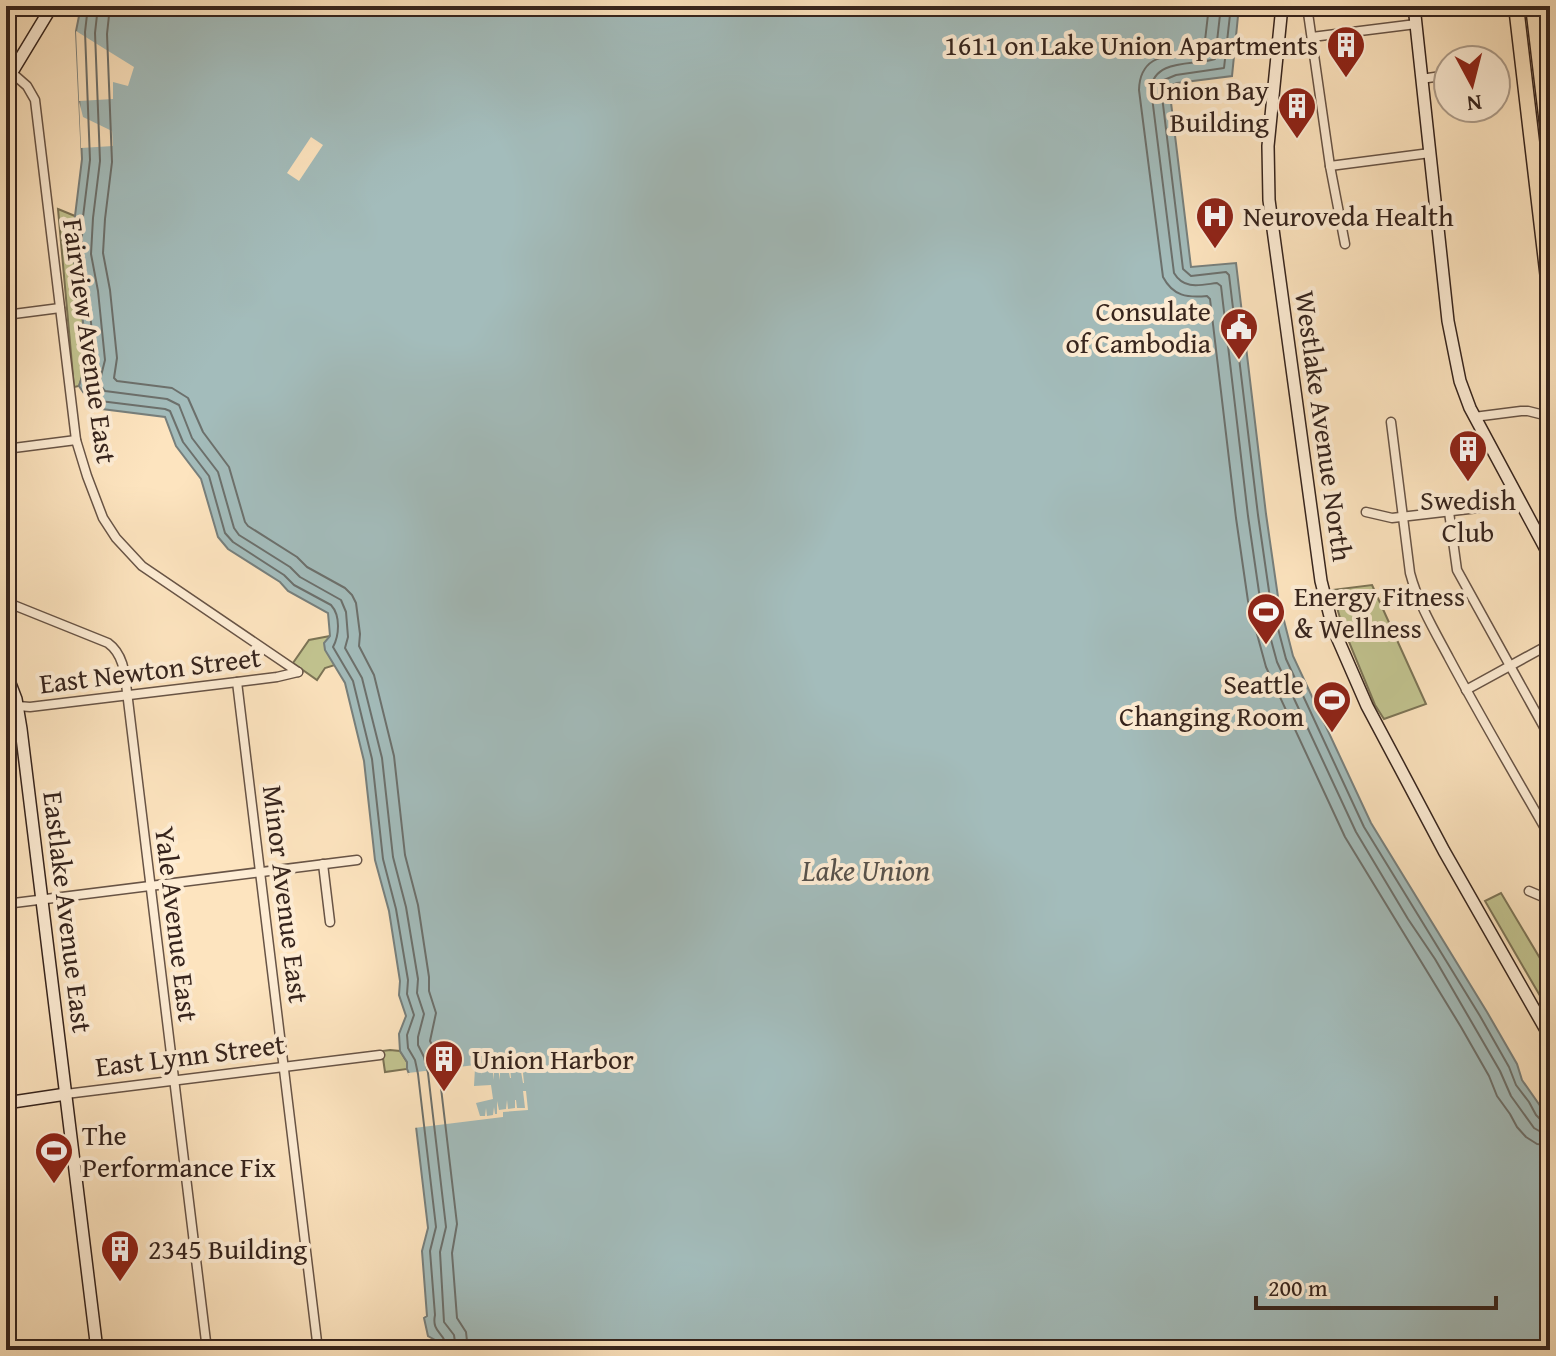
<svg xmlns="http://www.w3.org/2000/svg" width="1556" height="1356" font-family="'Gentium Book Plus',serif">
<rect width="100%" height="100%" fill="#fde4bf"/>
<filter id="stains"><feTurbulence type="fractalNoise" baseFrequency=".0025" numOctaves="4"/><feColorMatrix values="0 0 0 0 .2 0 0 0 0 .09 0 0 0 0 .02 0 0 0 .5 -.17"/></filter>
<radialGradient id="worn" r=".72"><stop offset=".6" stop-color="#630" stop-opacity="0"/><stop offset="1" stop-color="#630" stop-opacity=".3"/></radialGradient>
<!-- green -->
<g fill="#c2c490" stroke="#7c7456" stroke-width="2">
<path d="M 58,209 L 75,216 L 73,256 L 80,293 L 87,362 L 79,386 L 74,387 Z"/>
<path d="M 1372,585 L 1426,704 L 1384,719 L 1375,705 L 1342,625 L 1332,590 Z"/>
<path d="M 330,636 L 330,657 L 335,665 L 325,668 L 317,680 L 293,663 L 309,640 Z"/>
<path d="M 1501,893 L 1550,975 L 1550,1013 L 1485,901 Z"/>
<path d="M 390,1050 L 400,1051 L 407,1062 L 407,1069 L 385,1072 L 382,1051 Z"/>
</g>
<!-- water -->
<path fill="#a3bcbb" stroke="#777f7c" stroke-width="2" d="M 81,6 L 1239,6 L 1232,76 L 1177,83 L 1169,86 L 1191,267 L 1236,263 L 1266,514 L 1278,597 L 1293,656 L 1371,823 L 1487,1012 L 1517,1064 L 1522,1080 L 1550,1120 L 1550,1350 L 438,1350 L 437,1341 L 428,1336 L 424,1318 L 427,1316 L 422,1251 L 428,1228 L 410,1076 L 407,1069 L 407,1062 L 400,1051 L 399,1034 L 406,1016 L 399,995 L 400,981 L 389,911 L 375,860 L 364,761 L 345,683 L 325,650 L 324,643 L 330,636 L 328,613 L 288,591 L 280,582 L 228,549 L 218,537 L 201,479 L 176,446 L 165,417 L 94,408 L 79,386 L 87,361 L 80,293 L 73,256 L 75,216 L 82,159 L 76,31 Z"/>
<!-- pier -->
<g fill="#fde4bf">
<path d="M 76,31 L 134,67 L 128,86 L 113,82 L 113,99 L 79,101 L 83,117 L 112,131 L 113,146 L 81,148 L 79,100 Z"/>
<path d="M 311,137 L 323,145 L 299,181 L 287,173 Z"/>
<path d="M 492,1063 L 498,1066 L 522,1063 L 524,1083 L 523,1083 L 520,1066 L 510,1067 L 511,1078 L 510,1078 L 508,1068 L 500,1069 L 500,1080 L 498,1069 L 494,1069 L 494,1080 L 492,1066 L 489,1066 L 490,1074 L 488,1066 L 482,1067 L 482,1075 L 481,1067 L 475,1068 L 474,1086 L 491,1085 L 493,1099 L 476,1103 L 480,1116 L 485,1116 L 486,1108 L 487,1116 L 493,1115 L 494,1107 L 495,1114 L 497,1114 L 497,1101 L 499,1110 L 506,1109 L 507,1100 L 508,1109 L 515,1108 L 515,1100 L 516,1100 L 517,1108 L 525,1108 L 523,1091 L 526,1091 L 528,1110 L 503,1112 L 503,1117 L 414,1128 L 408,1073 Z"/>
</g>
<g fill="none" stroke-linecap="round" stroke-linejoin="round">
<!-- shore -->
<g stroke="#6c706c" stroke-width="2">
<path d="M 88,6 L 85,32 L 90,160 L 83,217 L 81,255 L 88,293 L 95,362 L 88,385 L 100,401 L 165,409 L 170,411 L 183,442 L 209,476 L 225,533 L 233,542 L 284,575 L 294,585 L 331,605 C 341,616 339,636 333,647 L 353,681 L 372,759 L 383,859 L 396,909 L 408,980 L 407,994 L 414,1015 L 407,1035 L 408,1048 L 415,1060 L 418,1074 L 436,1227 L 430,1251 L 435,1315 C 431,1334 447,1332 446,1350"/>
<path d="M 98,6 L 95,33 L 100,161 L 93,218 L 91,254 L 98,291 L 105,360 L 99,384 L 105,391 L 167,399 L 179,405 L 192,438 L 218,472 L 234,528 L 239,535 L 290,567 L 300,577 L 341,600 L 346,612 L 348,637 L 345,648 L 362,678 L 382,758 L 393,857 L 406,907 L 418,979 L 417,993 L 424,1014 L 418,1037 L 418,1045 L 424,1057 L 428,1073 L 446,1227 L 440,1252 L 444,1322 L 454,1335 L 456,1350"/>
<path d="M 110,6 L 107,34 L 112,162 L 105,219 L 103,253 L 110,290 L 117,358 L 114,378 L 117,381 L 172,388 L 188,398 L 203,432 L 229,467 L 245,522 L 248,526 L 297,557 L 307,567 L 345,588 L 352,595 L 356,603 L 360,634 L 359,646 L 374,675 L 394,756 L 405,855 L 418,905 L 429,977 L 429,991 L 436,1013 L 430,1041 L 436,1053 L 439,1071 L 457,1224 L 452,1253 L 457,1318 L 466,1332 L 468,1350"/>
<path d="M 1209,6 L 1204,49 C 1177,57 1140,49 1139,90 L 1163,277 C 1173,296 1187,298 1207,296 L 1210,299 L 1236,518 L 1248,601 L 1266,667 L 1345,837 L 1461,1027 L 1489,1076 L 1497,1096 L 1510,1114 L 1517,1127 L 1526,1137 L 1537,1144 L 1550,1145"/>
<path d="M 1221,6 L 1215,59 C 1194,66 1154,58 1151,89 L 1174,273 C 1184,290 1200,285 1217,283 L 1221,286 L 1248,516 L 1260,599 L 1277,662 L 1356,832 L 1408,919 L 1435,959 L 1500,1071 L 1511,1096 L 1534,1128 L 1541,1132 L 1550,1133"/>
<path d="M 1231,6 L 1224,68 L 1176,75 L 1164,80 L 1161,88 L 1183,269 L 1191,276 L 1226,272 L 1229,275 L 1258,515 L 1270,598 L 1286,659 L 1364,827 L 1480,1016 L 1509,1067 L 1516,1085 L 1529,1102 L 1536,1115 L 1543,1122 L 1550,1123"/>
</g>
<!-- street casing -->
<g stroke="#685446" stroke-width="11">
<g id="street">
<path d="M 1307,6 L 1330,166 L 1345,244"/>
<path d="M 1312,37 L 1416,24"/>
<path d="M 11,72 L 27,86 L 35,100 L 76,440 L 87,476 L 103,518 L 116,538 L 142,566 L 298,672"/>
<path d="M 1421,79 L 1448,75"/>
<path d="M 1330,166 L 1430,153"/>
<path d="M 6,315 L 60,308"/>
<path d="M 1474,417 L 1521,411 L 1528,411 L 1544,415"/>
<path d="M 1391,422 L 1410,573 C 1418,603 1434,630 1449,658 C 1481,718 1516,777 1550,837"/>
<path d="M 6,449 L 76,440"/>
<path d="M 1366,512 L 1392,518 L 1521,503"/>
<path d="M 1449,512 L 1457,570 L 1550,738"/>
<path d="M 6,602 L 108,643 C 126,656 125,680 128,700 L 207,1350"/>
<path d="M 237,682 L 318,1350"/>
<path d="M 1466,690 L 1550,644"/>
<path d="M 6,705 L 30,707 L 237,682 L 277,677 L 298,672"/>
<path d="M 323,864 L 330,922"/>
<path d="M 1529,891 L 1550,900"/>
<path d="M 6,904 L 357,860"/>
<path d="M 66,1094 L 380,1055"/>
</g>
</g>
<!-- secondary casing -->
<g stroke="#36241d" stroke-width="14">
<g id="secondary">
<path d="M 1282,6 L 1268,146 L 1269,200 L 1321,581 L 1333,628 L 1367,706 L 1400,768 L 1444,851 L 1550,1037"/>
<path d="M 1414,6 L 1448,321 L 1460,381 L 1470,408 L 1550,557"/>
<path d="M 6,82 L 52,6"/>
<path d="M 6,673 L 16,699 L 21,729 L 97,1350"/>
<path d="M 6,1103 L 66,1094"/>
</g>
</g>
<!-- highway casing -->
<g stroke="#36241d" stroke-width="17">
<g id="highway">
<path d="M 1516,6 L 1550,296"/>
<path d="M 1533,6 L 1550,150"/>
</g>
</g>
<!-- street -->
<use href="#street" stroke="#feedd5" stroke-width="8"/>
<!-- secondary -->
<use href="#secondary" stroke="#feedd5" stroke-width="11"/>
<!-- highway -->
<use href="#highway" stroke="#fde4bf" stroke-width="14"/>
</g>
<!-- icons -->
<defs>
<g id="building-pin" transform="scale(2)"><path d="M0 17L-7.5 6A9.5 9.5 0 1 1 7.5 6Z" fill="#8f2418" stroke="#feedd5"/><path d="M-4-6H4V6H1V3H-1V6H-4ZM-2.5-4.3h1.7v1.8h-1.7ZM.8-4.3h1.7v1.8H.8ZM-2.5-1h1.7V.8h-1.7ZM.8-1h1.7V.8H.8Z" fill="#fff"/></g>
<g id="hospital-pin" transform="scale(2)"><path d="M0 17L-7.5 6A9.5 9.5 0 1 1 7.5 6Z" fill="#8f2418" stroke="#feedd5"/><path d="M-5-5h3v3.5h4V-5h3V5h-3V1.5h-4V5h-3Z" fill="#fff"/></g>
<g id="civic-pin" transform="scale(2)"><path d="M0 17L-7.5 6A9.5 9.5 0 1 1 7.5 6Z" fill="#8f2418" stroke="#feedd5"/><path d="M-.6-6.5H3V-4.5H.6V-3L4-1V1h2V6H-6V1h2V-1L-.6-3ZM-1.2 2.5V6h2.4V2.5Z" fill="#fff"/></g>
<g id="stadium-pin" transform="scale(2)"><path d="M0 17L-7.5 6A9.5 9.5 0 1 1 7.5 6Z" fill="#8f2418" stroke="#feedd5"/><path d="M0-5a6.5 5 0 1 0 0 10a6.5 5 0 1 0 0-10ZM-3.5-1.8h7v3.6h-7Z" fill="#fff"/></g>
</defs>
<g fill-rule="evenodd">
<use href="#building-pin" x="1346" y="45"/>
<use href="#building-pin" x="1297" y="106"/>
<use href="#hospital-pin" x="1215" y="216"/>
<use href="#civic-pin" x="1239" y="327"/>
<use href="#building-pin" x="1468" y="449"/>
<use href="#stadium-pin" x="1266" y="612"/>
<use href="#stadium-pin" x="1332" y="700"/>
<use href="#building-pin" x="444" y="1059"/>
<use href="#stadium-pin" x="54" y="1151"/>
<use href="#building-pin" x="120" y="1249"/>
</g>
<g text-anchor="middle" stroke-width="8" stroke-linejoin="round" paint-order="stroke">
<!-- poi labels -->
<g font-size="28" fill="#36241d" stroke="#feedd5" text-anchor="start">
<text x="1318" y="55" text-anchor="end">1611 on Lake Union Apartments</text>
<text x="1269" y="100" text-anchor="end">Union Bay<tspan x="1269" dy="32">Building</tspan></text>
<text x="1243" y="226">Neuroveda Health</text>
<text x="1211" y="321" text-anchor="end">Consulate<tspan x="1211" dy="32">of Cambodia</tspan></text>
<text x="1468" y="510" text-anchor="middle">Swedish<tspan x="1468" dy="32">Club</tspan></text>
<text x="1294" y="606">Energy Fitness<tspan x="1294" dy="32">&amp; Wellness</tspan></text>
<text x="1304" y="694" text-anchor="end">Seattle<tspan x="1304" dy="32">Changing Room</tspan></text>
<text x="472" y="1069">Union Harbor</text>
<text x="82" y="1145">The<tspan x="82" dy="32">Performance Fix</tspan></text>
<text x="148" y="1259">2345 Building</text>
</g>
<!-- street labels -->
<g font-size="28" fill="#36241d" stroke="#feedd5">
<text transform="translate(90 341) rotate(82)" y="10">Fairview Avenue East</text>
<text transform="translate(1324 426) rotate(82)" y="10">Westlake Avenue North</text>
<text transform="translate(150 670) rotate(-7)" y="10">East Newton Street</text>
<text transform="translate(286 894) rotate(83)" y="10">Minor Avenue East</text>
<text transform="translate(68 912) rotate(83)" y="10">Eastlake Avenue East</text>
<text transform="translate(177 924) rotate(83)" y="10">Yale Avenue East</text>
<text transform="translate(190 1055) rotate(-7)" y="10">East Lynn Street</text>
</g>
<!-- water labels -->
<g font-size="30" font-style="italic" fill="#57524c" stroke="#feedd5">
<text x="866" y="881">Lake Union</text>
</g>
</g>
<!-- margin -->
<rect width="1556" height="1356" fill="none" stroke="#fde4bf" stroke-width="32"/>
<rect x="8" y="8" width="1540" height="1340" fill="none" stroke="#36241d" stroke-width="4"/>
<rect x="16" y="16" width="1524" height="1324" fill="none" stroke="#36241d" stroke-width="2"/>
<!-- north arrow -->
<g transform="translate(1472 84) rotate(173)"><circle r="38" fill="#feedd5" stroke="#ae9d8b" stroke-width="2"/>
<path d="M0-6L14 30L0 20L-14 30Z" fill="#8f2418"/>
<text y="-12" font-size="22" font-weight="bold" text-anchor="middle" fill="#36241d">N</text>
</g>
<!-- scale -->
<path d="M1256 1296v12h240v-12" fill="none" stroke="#36241d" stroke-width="4"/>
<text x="1268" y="1296" font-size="24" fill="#36241d" stroke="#feedd5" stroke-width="6" paint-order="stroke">200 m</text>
<rect width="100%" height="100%" filter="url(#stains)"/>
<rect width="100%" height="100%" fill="url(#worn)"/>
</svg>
